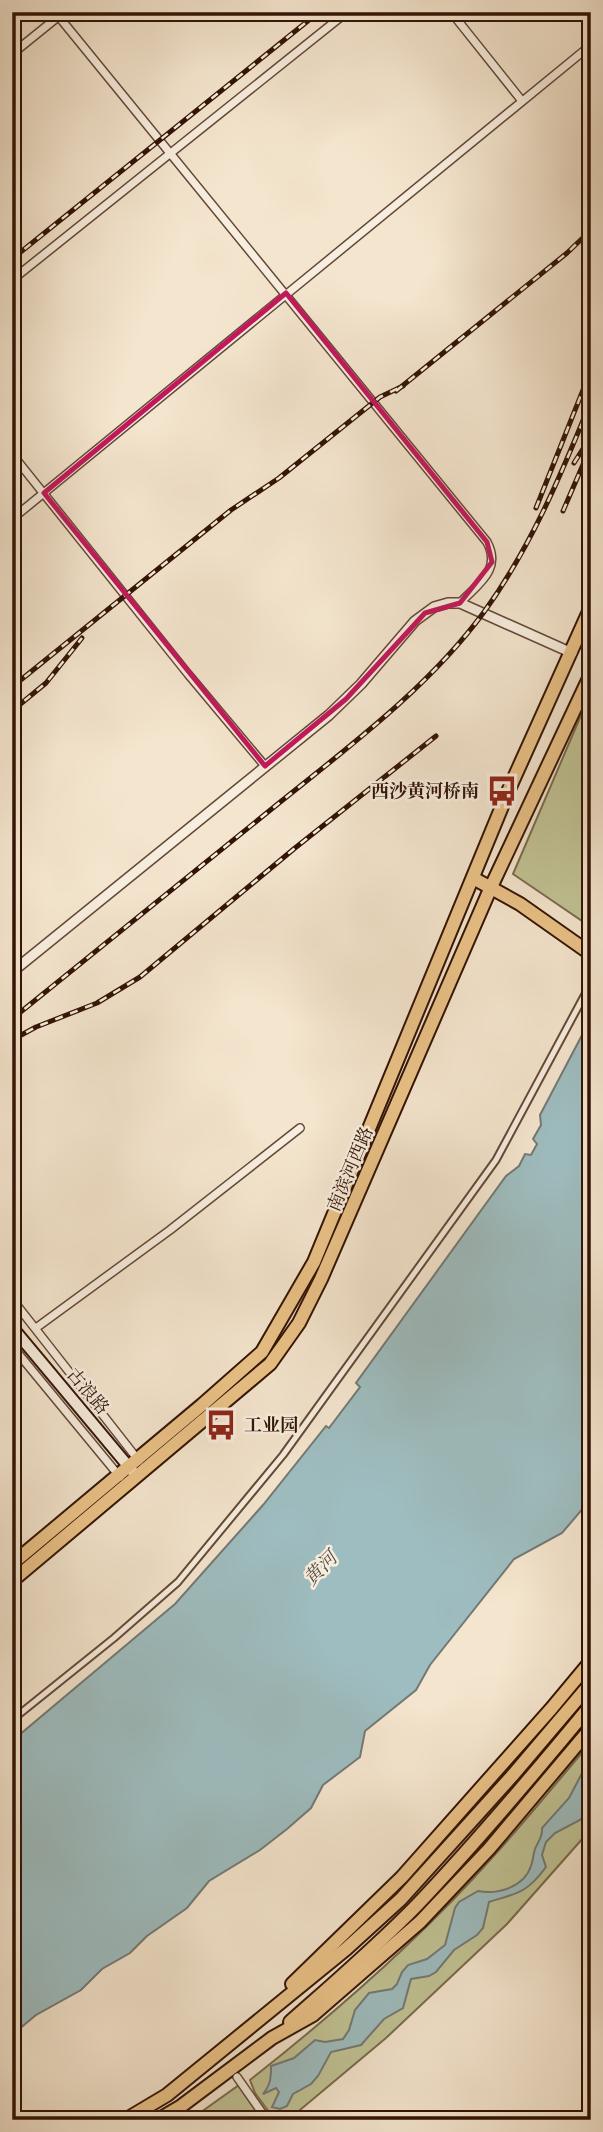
<svg xmlns="http://www.w3.org/2000/svg" width="603" height="2132" font-family="'Libre Caslon Text','Noto Serif SC',serif">
<rect width="100%" height="100%" fill="#f4e5ce"/>
<filter id="stains"><feTurbulence type="fractalNoise" baseFrequency=".00286" numOctaves="4"/><feColorMatrix values="0 0 0 0 .2 0 0 0 0 .09 0 0 0 0 .02 0 0 0 .5 -.17"/></filter>
<radialGradient id="worn" r=".72"><stop offset=".6" stop-color="#630" stop-opacity="0"/><stop offset="1" stop-color="#630" stop-opacity=".3"/></radialGradient>
<!-- green -->
<g fill="#c1c395" stroke="#7a6b4d" stroke-width="2">
<path d="M 591,692 L 591,927 L 513,874 Z"/>
<path d="M 591,1742 L 591,1829 L 507,1924 L 386,2038 L 288,2120 L 275,2120 L 255,2093 L 250,2080 C 335,2013 418,1941 490,1860 C 525,1822 557,1782 591,1742 Z"/>
<path d="M 239,2085 L 263,2120 L 190,2120 Z"/>
</g>
<!-- water -->
<g fill="#9ebdc0" stroke="#737975" stroke-width="2">
<path d="M 591,1018 L 591,1499 L 562,1533 L 514,1559 L 430,1665 L 416,1690 L 365,1731 L 360,1757 L 323,1785 L 311,1808 L 287,1829 L 260,1850 L 209,1881 L 187,1908 L 147,1936 L 130,1953 L 102,1969 L 81,1990 L 36,2015 L 12,2035 L 12,1741 L 175,1604 L 263,1505 L 326,1426 L 329,1428 L 360,1387 L 356,1383 L 506,1176 L 519,1166 L 525,1154 L 531,1155 L 537,1144 L 533,1139 L 541,1125 L 540,1115 Z"/>
<path d="M 591,1756 L 591,1809 L 580,1820 L 555,1833 L 546,1842 L 542,1855 L 546,1867 C 527,1893 518,1893 489,1902 L 483,1928 L 477,1935 L 454,1950 L 436,1972 L 429,1976 L 411,1979 L 403,2008 L 384,2019 L 361,2045 L 331,2052 L 318,2076 L 311,2084 L 293,2094 L 287,2106 L 280,2109 L 272,2107 L 279,2092 L 276,2088 L 263,2094 C 271,2084 271,2077 271,2066 L 294,2058 L 315,2040 L 325,2042 L 343,2039 L 349,2030 L 355,2010 L 369,1993 L 392,1989 L 397,1984 L 402,1972 L 408,1965 L 427,1959 L 445,1945 L 455,1908 L 459,1902 L 478,1891 C 498,1895 524,1887 531,1866 C 533,1861 533,1855 535,1849 C 538,1841 543,1837 542,1828 L 569,1798 Z"/>
</g>
<g fill="none" stroke-linecap="round" stroke-linejoin="round">
<!-- pedestrian casing -->
<g stroke="#624837" stroke-width="9">
<path id="pedestrian" d="M 12,1720 L 114,1638 L 178,1582 L 283,1455 L 496,1160 L 591,983"/>
</g>
<!-- minor casing -->
<g stroke="#624837" stroke-width="10">
<g id="minor">
<path d="M 55,12 L 487,542 C 502,570 478,584 460,603"/>
<path d="M 451,12 L 522,101"/>
<path d="M 12,54 L 64,12"/>
<path d="M 12,280 L 347,12"/>
<path d="M 12,454 L 188,674 L 265,766"/>
<path d="M 12,519 L 591,45"/>
<path d="M 12,1299 L 139,1461"/>
<path d="M 36,1328 L 170,1230 L 300,1128"/>
<path d="M 12,1346 L 120,1477"/>
<path d="M 237,2077 L 267,2120"/>
</g>
</g>
<!-- tertiary casing -->
<g stroke="#624837" stroke-width="12">
<path id="tertiary" d="M 12,972 L 329,715 L 361,684 L 415,621 L 434,607 L 448,603 L 460,603 L 572,653"/>
</g>
<!-- secondary casing -->
<g stroke="#321305" stroke-width="14">
<path id="secondary" d="M 12,1327 L 134,1473"/>
</g>
<!-- primary casing -->
<g stroke="#321305" stroke-width="16">
<g id="primary">
<path d="M 292,1984 L 402,1877 L 551,1709 L 591,1661"/>
<path d="M 290,2022 C 333,1984 376,1947 416,1906 C 477,1842 534,1774 591,1705"/>
<path d="M 125,2120 L 167,2095 L 346,1949 L 401,1899 L 512,1776 L 591,1683"/>
<path d="M 158,2120 L 180,2107 L 272,2038 L 313,2015 L 420,1922 L 489,1849 L 591,1728"/>
</g>
</g>
<!-- trunk casing -->
<g stroke="#321305" stroke-width="16">
<g id="trunk">
<path d="M 473,878 L 520,904 L 591,954"/>
<path d="M 12,1564 L 202,1405 L 262,1352 L 314,1262 L 510,787 L 591,607"/>
<path d="M 12,1581 L 270,1364 L 299,1323 L 321,1279 L 491,887 L 591,674"/>
</g>
</g>
<!-- pedestrian -->
<use href="#pedestrian" stroke="#f8eedf" stroke-width="5"/>
<!-- minor -->
<use href="#minor" stroke="#f8eedf" stroke-width="7"/>
<!-- tertiary -->
<use href="#tertiary" stroke="#f8eedf" stroke-width="9"/>
<!-- secondary -->
<use href="#secondary" stroke="#f8eedf" stroke-width="10"/>
<!-- primary -->
<use href="#primary" stroke="#eac287" stroke-width="12"/>
<!-- trunk -->
<use href="#trunk" stroke="#eac287" stroke-width="12"/>
<!-- rail casing -->
<g stroke="#321305" stroke-width="5">
<g id="rail">
<path d="M 12,259 L 319,12"/>
<path d="M 396,391 L 567,253 L 591,230"/>
<path d="M 574,463 L 591,436"/>
<path d="M 536,508 L 591,370"/>
<path d="M 563,511 L 588,453"/>
<path d="M 12,687 L 231,510 L 279,478 L 380,397 L 403,386"/>
<path d="M 12,711 L 46,683 L 82,638"/>
<path d="M 12,1019 C 101,947 190,875 279,803 C 351,745 429,687 484,612 C 531,547 561,475 591,401"/>
<path d="M 12,1040 L 36,1027 L 97,1003 L 140,977 L 295,848 L 436,736"/>
</g>
</g>
<!-- rail -->
<use href="#rail" stroke="#f8eedf" stroke-width="2.5" stroke-dasharray="8" stroke-linecap="butt"/>
</g>
<!-- marked area -->
<path fill="none" stroke="#c2185b" stroke-width="5" stroke-linejoin="round" d="M 286,293 L 487,542 L 492,562 L 460,603 L 425,613 L 346,699 L 265,766 L 44,493 Z"/>
<!-- icons -->
<defs>
<g id="bus-bare" transform="scale(2.415)"><path d="M-5-6H5V4H4V6H2V4H-2V6H-4V4H-5ZM-3.5-4V0h7V-4ZM-3.5 1.2v1.5H-2V1.2ZM2 1.2v1.5H3.5V1.2Z" fill="#8f2418" stroke="#f8eedf" stroke-width="2.5" paint-order="stroke"/></g>
</defs>
<g fill-rule="evenodd">
<use href="#bus-bare" x="502" y="791"/>
<use href="#bus-bare" x="221" y="1425"/>
</g>
<g text-anchor="middle" stroke-width="5" stroke-linejoin="round" paint-order="stroke">
<!-- poi labels -->
<g font-size="18" font-weight="bold" fill="#321305" stroke="#f8eedf" text-anchor="end">
<text x="479" y="797">西沙黄河桥南</text>
<text x="244" y="1431" text-anchor="start">工业园</text>
</g>
<!-- street labels -->
<g font-size="18" fill="#321305" stroke="#f8eedf">
<text transform="translate(350 1169) rotate(-67)" y="6">南滨河西路</text>
<text transform="translate(88 1391) rotate(50)" y="6">古浪路</text>
</g>
<!-- water labels -->
<g font-size="19" font-style="italic" fill="#584e46" stroke="#f8eedf">
<text transform="translate(320 1568) rotate(-46)" y="7">黄河</text>
</g>
</g>
<!-- margin -->
<rect width="603" height="2132" fill="none" stroke="#f4e5ce" stroke-width="42"/>
<rect x="14" y="14" width="575" height="2104" fill="none" stroke="#321305" stroke-width="3.5"/>
<rect x="21" y="21" width="561" height="2090" fill="none" stroke="#321305" stroke-width="2"/>
<rect width="100%" height="100%" filter="url(#stains)"/>
<rect width="100%" height="100%" fill="url(#worn)"/>
</svg>
